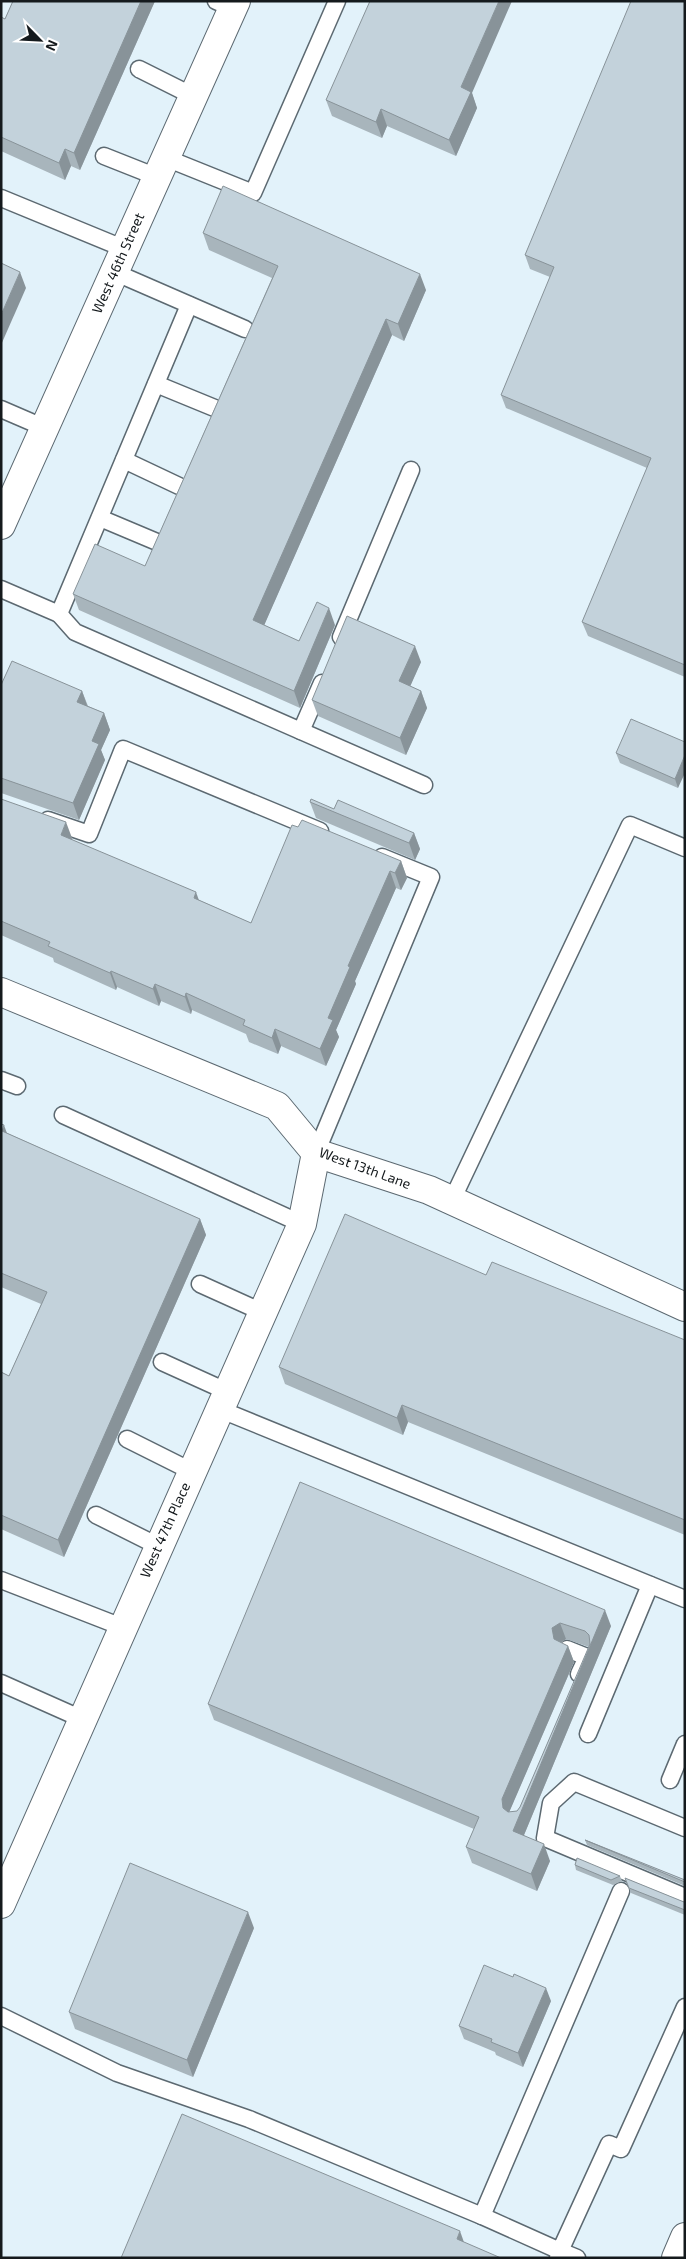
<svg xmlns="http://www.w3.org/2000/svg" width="686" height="2259" font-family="'Exo 2',sans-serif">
<rect width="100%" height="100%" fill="#e2f2fa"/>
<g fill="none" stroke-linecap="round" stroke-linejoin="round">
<!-- service casing -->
<g stroke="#5c6971" stroke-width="19">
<g id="service">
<path d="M 216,1 L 232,8"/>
<path d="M 139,69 L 193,96"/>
<path d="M 104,156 L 157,177"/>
<path d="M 166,158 L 253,193 L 337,1"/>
<path d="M 1,198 L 125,249"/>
<path d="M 114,272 L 245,329"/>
<path d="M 156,384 L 217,409"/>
<path d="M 1,409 L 45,428"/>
<path d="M 124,460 L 179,486"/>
<path d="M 100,518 L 157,542"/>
<path d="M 1,589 L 59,614 L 189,305"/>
<path d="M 59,614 L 75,632 L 424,785"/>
<path d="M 341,637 L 411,470"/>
<path d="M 301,731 L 322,683"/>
<path d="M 48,820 L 89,834 L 123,749 L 320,831"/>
<path d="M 1,1080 L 17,1086"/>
<path d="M 63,1115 L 302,1224"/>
<path d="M 316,1153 L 431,877 L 382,857"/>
<path d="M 452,1200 L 630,825 L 685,848"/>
<path d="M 200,1284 L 262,1312"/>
<path d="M 162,1362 L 226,1391"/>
<path d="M 219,1409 L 685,1599"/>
<path d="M 127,1439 L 191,1471"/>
<path d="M 96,1515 L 158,1546"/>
<path d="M 1,1580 L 122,1627"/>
<path d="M 567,1649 L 587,1657 L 579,1674"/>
<path d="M 1,1683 L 82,1719"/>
<path d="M 588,1734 L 650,1585"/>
<path d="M 670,1780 L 685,1744"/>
<path d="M 685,1828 L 574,1782 L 551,1803 L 545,1838 L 685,1897"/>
<path d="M 621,1891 L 482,2216 L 560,2251 L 609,2144 L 621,2149 L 685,2007"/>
<path d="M 1,2016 L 117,2073 L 249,2119 L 482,2216"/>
<path d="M 558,2258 L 560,2251 L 577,2258"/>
</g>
</g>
<!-- minor casing -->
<g stroke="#5c6971" stroke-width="30">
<g id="minor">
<path d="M 1,992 L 277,1106 L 316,1153 L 429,1190 L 685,1307"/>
<path d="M 1,1904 L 302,1224 L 316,1153"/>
</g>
</g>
<!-- tertiary casing -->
<g stroke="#5c6971" stroke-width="30">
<path id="tertiary" d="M 1,525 L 236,1"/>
</g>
<!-- primary casing -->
<g stroke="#5c6971" stroke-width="30">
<path id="primary" d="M 676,2258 L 685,2237"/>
</g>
<!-- service -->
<use href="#service" stroke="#fff" stroke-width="16"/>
<!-- minor -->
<use href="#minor" stroke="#fff" stroke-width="28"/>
<!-- tertiary -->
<use href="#tertiary" stroke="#fff" stroke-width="28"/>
<!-- primary -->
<use href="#primary" stroke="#fff" stroke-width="28"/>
</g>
<!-- wall -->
<g fill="#a8b5bc" fill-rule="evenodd">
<path d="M 13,1 L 155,1 L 80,170 L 71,166 L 65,180 L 1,151 L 1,17 L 5,19 Z"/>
<path d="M 685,1 L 685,677 L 588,636 L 582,622 L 647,468 L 506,408 L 501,395 L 550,277 L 530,269 L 525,255 Z"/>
<path d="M 472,93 L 477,108 L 456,156 L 387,126 L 382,138 L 332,116 L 326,100 Z"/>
<path d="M 203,233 L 426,290 L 404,341 L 392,335 L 264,625 L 299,641 L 335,625 L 300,708 L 79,610 L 73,594 L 145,566 L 272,278 L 209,250 Z"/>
<path d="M 421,662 L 410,686 L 421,691 L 427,708 L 406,755 L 318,716 L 312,700 Z"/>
<path d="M 1,685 L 82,691 L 88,706 L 104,713 L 110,730 L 101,750 L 105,760 L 79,820 L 4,794 L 1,793 Z"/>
<path d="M 685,742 L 678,788 L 620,763 L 616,753 Z"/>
<path d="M 1,799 L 72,838 L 71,839 L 199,900 L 251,923 L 298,827 L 401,861 L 407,878 L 401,890 L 396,888 L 355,981 L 356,984 L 336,1030 L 339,1037 L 326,1066 L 281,1046 L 278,1054 L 249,1042 L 246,1034 L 192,1010 L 191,1014 L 161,1001 L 159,1006 L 117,987 L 116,990 L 54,962 L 53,958 L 1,935 Z"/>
<path d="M 310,802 L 414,833 L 420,849 L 415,860 L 316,818 Z"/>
<path d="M 1,1124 L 7,1133 L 200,1219 L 206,1235 L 64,1557 L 1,1529 L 1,1372 L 9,1376 L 41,1304 L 1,1287 Z"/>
<path d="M 486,1275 L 685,1340 L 685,1535 L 408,1422 L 403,1435 L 285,1384 L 279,1367 Z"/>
<path d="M 300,1482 L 611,1626 L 524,1835 L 550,1861 L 537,1891 L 472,1863 L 466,1847 L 474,1829 L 214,1720 L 208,1704 ZM 566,1639 L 589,1647 L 520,1807 L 517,1811 L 509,1812 L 574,1662 L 568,1646 L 561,1643 Z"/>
<path d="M 585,1840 L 685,1880 L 685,1886 L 587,1845 Z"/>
<path d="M 575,1865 L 620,1876 L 622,1881 L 613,1885 L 576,1870 Z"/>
<path d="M 625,1878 L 684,1902 L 685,1901 L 685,1915 L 631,1893 Z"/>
<path d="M 254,1928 L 193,2077 L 75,2029 L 69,2012 Z"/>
<path d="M 551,2001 L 523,2067 L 496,2055 L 495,2052 L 464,2039 L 459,2026 Z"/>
</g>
<!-- shaded-wall -->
<g fill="#889399">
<path d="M 141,1 L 155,1 L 80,170 L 74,153 Z"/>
<path d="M 499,1 L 512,1 L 472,93 L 477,108 L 456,156 L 449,140 L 461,87 Z"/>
<path d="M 381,109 L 387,126 L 382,138 L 376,122 Z"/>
<path d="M 65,149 L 71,166 L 65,180 L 59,163 Z"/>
<path d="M 20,272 L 26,288 L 1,345 L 1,315 Z"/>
<path d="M 420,274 L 426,290 L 404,341 L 398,324 Z"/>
<path d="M 386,319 L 392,335 L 259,637 L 253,620 Z"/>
<path d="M 329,608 L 335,625 L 300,708 L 294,691 Z"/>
<path d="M 415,646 L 421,662 L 405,698 L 399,681 Z"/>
<path d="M 82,691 L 88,708 L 77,702 Z"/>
<path d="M 421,691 L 427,708 L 406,755 L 400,738 Z"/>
<path d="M 104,713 L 110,730 L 101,750 L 105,760 L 79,820 L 73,803 L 92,741 Z"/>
<path d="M 685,755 L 685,773 L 678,788 L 675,779 Z"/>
<path d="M 66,822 L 72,838 L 67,851 L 61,835 Z"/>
<path d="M 414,833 L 420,849 L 415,860 L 409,843 Z"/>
<path d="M 401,861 L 407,878 L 401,890 L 395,873 Z"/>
<path d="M 390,871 L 396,888 L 355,981 L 356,984 L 336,1030 L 339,1037 L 326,1066 L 320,1049 L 328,1018 L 348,966 Z"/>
<path d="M 196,892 L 202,909 L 194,898 Z"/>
<path d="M 111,971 L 117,987 L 116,990 L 110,973 Z"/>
<path d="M 155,984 L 161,1001 L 159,1006 L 153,989 Z"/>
<path d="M 186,993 L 192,1010 L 191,1014 L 185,997 Z"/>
<path d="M 275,1029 L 281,1046 L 278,1054 L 272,1038 Z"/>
<path d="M 4,1125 L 10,1142 L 2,1131 Z"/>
<path d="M 200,1219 L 206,1235 L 64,1557 L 58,1540 Z"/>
<path d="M 402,1405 L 408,1422 L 403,1435 L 397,1418 Z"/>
<path d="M 605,1610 L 611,1626 L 519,1847 L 513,1831 Z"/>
<path d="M 560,1623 L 566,1639 L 558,1645 L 554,1639 L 552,1628 Z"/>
<path d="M 568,1646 L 574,1662 L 508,1815 L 503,1808 L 502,1799 Z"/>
<path d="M 544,1844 L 550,1861 L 537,1891 L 531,1874 Z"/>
<path d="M 248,1912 L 254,1928 L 193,2077 L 187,2060 Z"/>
<path d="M 546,1988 L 551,2001 L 523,2067 L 518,2053 Z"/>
<path d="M 460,2231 L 466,2248 L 457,2239 Z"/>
</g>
<!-- building -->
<g fill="#c3d2db" stroke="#889399" fill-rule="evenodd">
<path d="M 13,1 L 141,1 L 74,153 L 65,149 L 59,163 L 1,137 L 1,17 L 5,19 Z"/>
<path d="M 370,1 L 499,1 L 461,87 L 471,92 L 449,140 L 381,109 L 376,122 L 326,100 Z"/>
<path d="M 631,1 L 685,1 L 685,665 L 582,622 L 651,458 L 501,395 L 554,267 L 525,255 Z"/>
<path d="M 223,186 L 420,274 L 398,324 L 386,319 L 253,620 L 299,641 L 317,602 L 329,608 L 294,691 L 73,594 L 95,544 L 145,566 L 278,266 L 203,233 Z"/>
<path d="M 1,263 L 20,272 L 1,315 Z"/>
<path d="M 347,616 L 415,646 L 399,681 L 421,691 L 400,738 L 312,700 Z"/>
<path d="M 12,661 L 82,691 L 77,702 L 104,713 L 92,741 L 99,744 L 73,803 L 1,778 L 1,685 Z"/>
<path d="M 631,719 L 685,742 L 685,755 L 675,779 L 616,753 Z"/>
<path d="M 1,799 L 66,822 L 61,835 L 196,892 L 194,898 L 251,923 L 292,825 L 298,827 L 302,820 L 401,861 L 395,873 L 390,871 L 348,966 L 350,967 L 328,1018 L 333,1020 L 320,1049 L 275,1029 L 272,1038 L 243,1025 L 245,1020 L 186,993 L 185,997 L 155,984 L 153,989 L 111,971 L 110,973 L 48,946 L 50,942 L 1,921 Z"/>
<path d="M 311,799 L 334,809 L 338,800 L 414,833 L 409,843 L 310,802 Z"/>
<path d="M 1,1124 L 4,1125 L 2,1131 L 200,1219 L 58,1540 L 1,1515 L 1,1372 L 9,1376 L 47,1292 L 1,1273 Z"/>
<path d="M 345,1214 L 486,1275 L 492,1262 L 685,1340 L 685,1520 L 402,1405 L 397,1418 L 279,1367 Z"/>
<path d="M 300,1482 L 605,1610 L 513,1831 L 544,1844 L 531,1874 L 466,1847 L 479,1817 L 208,1704 ZM 560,1623 L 585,1631 L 589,1635 L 590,1644 L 520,1807 L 517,1811 L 508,1812 L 503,1808 L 502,1799 L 568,1646 L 554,1639 L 552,1628 Z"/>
<path d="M 585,1840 L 685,1880 L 685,1882 Z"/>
<path d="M 577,1858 L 620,1876 L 611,1880 L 575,1865 Z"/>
<path d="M 130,1863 L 248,1912 L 187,2060 L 69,2012 Z"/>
<path d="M 625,1878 L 684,1902 L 685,1901 L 685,1910 L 629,1888 Z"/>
<path d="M 484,1965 L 513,1977 L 514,1974 L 546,1988 L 518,2053 L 491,2042 L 492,2039 L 459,2026 Z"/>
<path d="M 182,2114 L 460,2231 L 457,2239 L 501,2258 L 121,2258 Z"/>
</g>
<g text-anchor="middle" stroke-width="5" stroke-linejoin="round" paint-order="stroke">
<!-- street labels -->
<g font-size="14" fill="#151a1d" stroke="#fff">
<text transform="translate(118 263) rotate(-66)" y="5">West 46th Street</text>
<text transform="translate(365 1168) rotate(20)" y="5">West 13th Lane</text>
<text transform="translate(165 1530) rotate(-66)" y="5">West 47th Place</text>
</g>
</g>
<!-- border -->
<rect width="686" height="2259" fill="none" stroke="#151a1d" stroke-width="5"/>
<!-- north arrow -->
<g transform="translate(40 40) rotate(114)" stroke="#ffffff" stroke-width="4" paint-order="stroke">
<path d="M0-4L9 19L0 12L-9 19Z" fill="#151a1d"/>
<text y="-8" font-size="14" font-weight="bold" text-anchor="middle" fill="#151a1d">N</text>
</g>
</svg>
